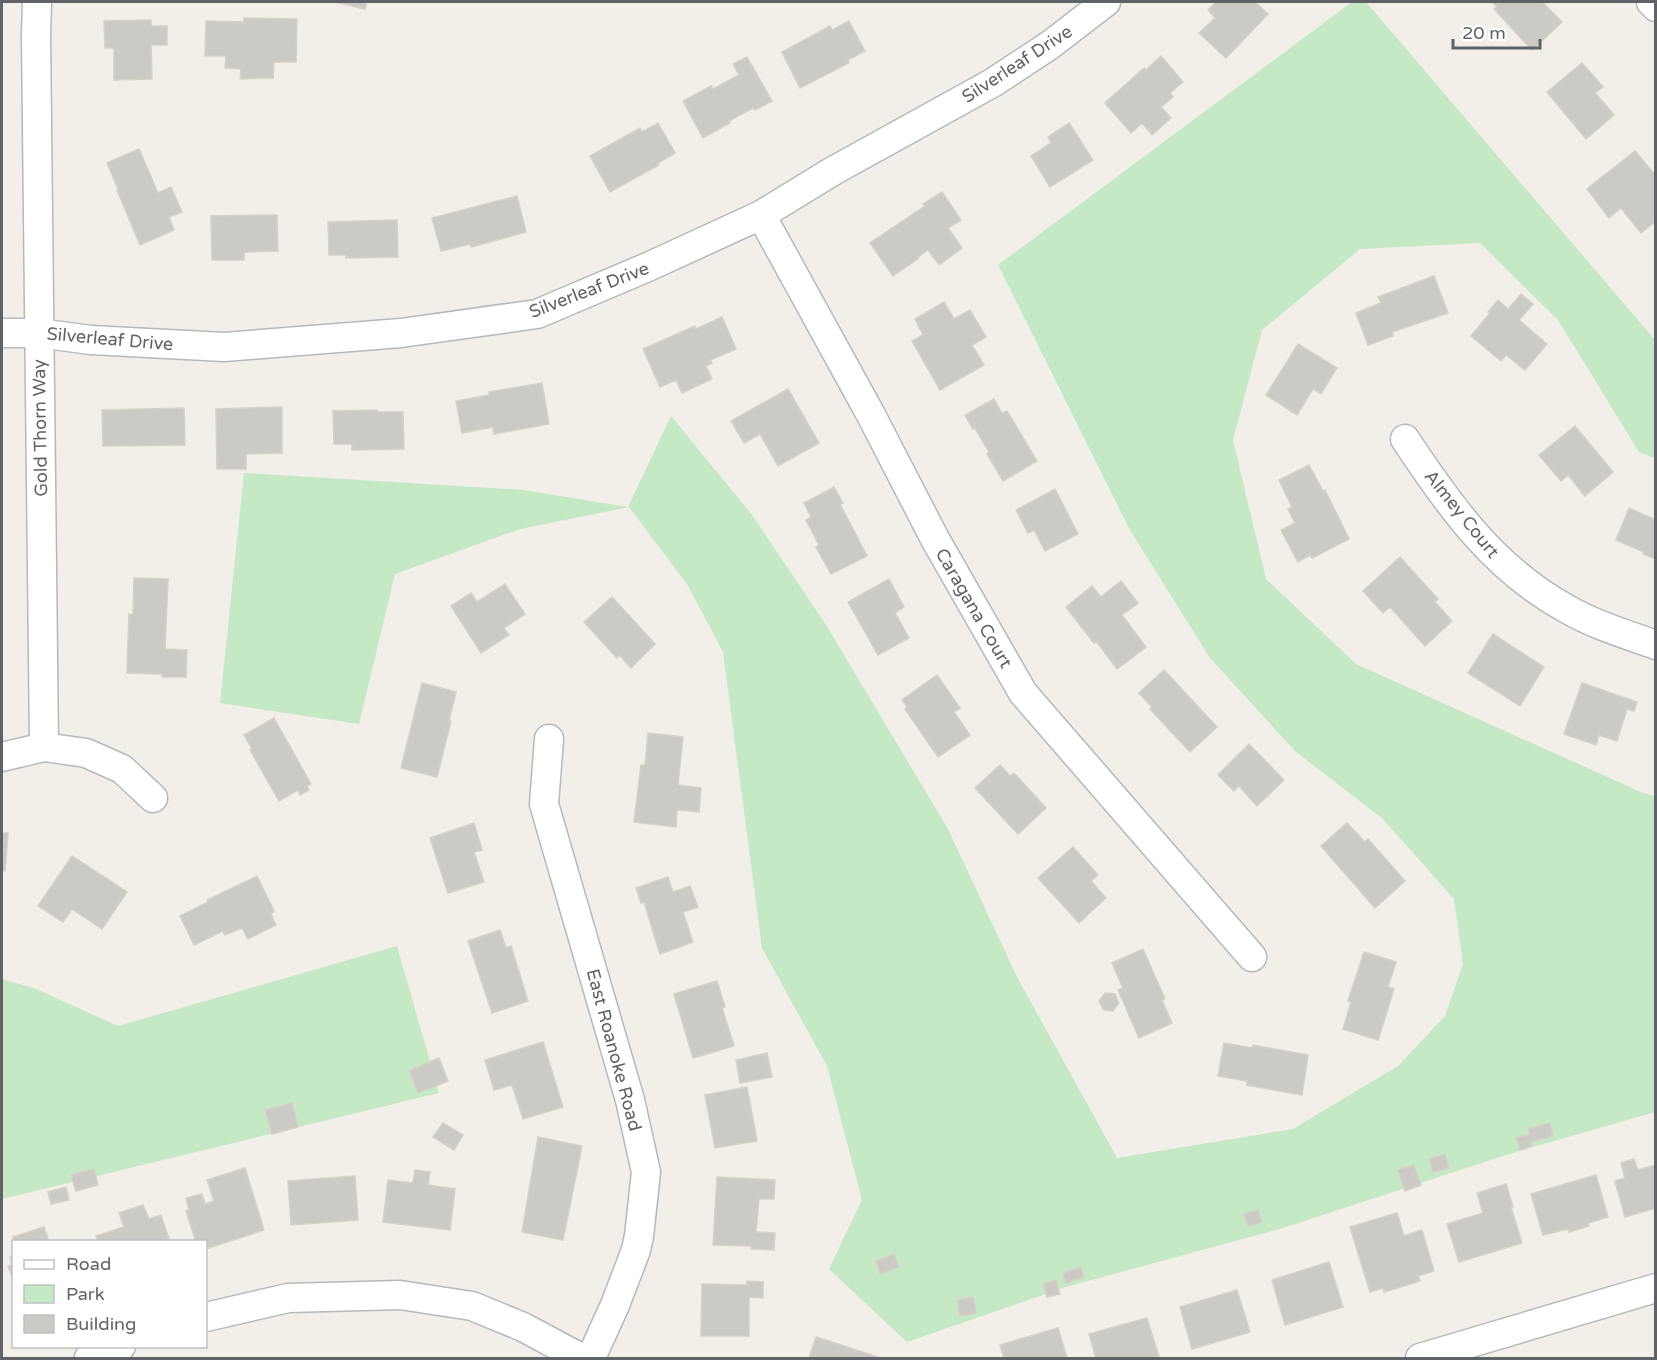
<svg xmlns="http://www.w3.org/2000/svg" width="1657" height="1360" font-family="'Varela Round',sans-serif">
<rect width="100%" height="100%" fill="#f1efe8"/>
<!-- green -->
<g fill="#c5e8c5">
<path d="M 1352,2 L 1366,2 L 1655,340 L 1655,458 L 1639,452 L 1558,320 L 1480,243 L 1360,249 L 1262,330 L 1233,440 L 1266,579 L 1356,664 L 1643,793 L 1655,796 L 1655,1112 L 1506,1155 L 1283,1228 L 1066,1287 L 907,1342 L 829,1269 L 862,1200 L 827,1066 L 762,948 L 723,652 L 687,584 L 629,507 L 520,529 L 395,574 L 359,724 L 220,703 L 244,473 L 523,490 L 628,507 L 671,416 L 752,515 L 828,628 L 948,829 L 1017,977 L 1117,1158 L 1293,1129 L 1398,1066 L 1445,1016 L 1463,964 L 1454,899 L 1383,819 L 1295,751 L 1210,658 L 1130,530 L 998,265 Z"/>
<path d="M 397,946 L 439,1093 L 2,1199 L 2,979 L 34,988 L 118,1026 Z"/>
</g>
<!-- building -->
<g fill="#cccac5" stroke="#d6d1c6" stroke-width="1.5">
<path d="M 335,2 L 367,2 L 365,9 Z"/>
<path d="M 1216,2 L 1255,2 L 1268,14 L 1226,58 L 1199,33 L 1215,18 L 1208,10 Z"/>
<path d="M 1492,2 L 1542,2 L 1562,22 L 1532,50 L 1494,9 L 1497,7 Z"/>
<path d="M 244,18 L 297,19 L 296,62 L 274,62 L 273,78 L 240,79 L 241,69 L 225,68 L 226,56 L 205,56 L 206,21 L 244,22 Z"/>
<path d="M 151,20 L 151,26 L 167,26 L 167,45 L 151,45 L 152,79 L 114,80 L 114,48 L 105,48 L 104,21 Z"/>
<path d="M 849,21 L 865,51 L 848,60 L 849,63 L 800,88 L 782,52 L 830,26 L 832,30 Z"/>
<path d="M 1161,56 L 1183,82 L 1170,93 L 1173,97 L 1161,107 L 1171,118 L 1152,135 L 1142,123 L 1131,133 L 1105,103 L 1144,68 L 1146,70 Z"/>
<path d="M 747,57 L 772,101 L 755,110 L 753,108 L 729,121 L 730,123 L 703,138 L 683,101 L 711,86 L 713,89 L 739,75 L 733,64 Z"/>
<path d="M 1582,63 L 1603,87 L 1595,93 L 1614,115 L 1586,139 L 1547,92 Z"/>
<path d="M 658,123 L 675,153 L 658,163 L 659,165 L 610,192 L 590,156 L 640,128 L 642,132 Z"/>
<path d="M 1069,123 L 1093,160 L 1050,187 L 1031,156 L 1051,143 L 1048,137 Z"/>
<path d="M 139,149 L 158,193 L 171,187 L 182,212 L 169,217 L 174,230 L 140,245 L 117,190 L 118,189 L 107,163 Z"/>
<path d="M 1635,151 L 1656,176 L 1656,221 L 1641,233 L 1621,208 L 1609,218 L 1587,189 Z"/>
<path d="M 942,192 L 961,220 L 948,228 L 962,248 L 939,265 L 928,250 L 918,257 L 919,258 L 893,276 L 870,243 L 925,206 L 923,204 Z"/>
<path d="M 517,196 L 526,232 L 471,247 L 470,244 L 441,251 L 432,218 Z"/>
<path d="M 277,215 L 278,251 L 244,252 L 244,260 L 212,260 L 211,216 Z"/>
<path d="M 397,220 L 398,257 L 346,258 L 346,255 L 329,255 L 328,222 Z"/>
<path d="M 1434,276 L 1448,313 L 1392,332 L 1393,336 L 1368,345 L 1356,313 L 1381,303 L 1378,297 Z"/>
<path d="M 1521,294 L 1533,304 L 1519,320 L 1547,344 L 1525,370 L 1506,355 L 1501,361 L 1471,336 L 1490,313 L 1488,312 L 1498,300 L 1508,309 Z"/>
<path d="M 944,302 L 954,319 L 970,310 L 986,337 L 972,345 L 984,365 L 940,390 L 912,341 L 923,335 L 915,319 Z"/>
<path d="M 722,317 L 736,349 L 710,360 L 712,363 L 706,366 L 712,379 L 682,393 L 676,380 L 660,387 L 643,349 L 695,326 L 696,329 Z"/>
<path d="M 1298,344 L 1337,368 L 1321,394 L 1313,389 L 1297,415 L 1266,395 Z"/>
<path d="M 542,383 L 549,424 L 494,434 L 493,427 L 462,433 L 456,401 L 489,395 L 489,392 Z"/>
<path d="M 788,389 L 819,443 L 778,466 L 760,434 L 744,443 L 731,421 Z"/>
<path d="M 994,399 L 1002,413 L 1007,411 L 1037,461 L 1003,481 L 987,454 L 989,452 L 975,428 L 973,429 L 965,415 Z"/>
<path d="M 282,407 L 282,453 L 246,454 L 246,469 L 217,469 L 216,409 Z"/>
<path d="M 184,408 L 185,445 L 103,446 L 102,410 Z"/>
<path d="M 377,410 L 377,412 L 403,412 L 404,449 L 352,450 L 352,444 L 334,444 L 333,411 Z"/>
<path d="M 1575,426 L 1613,472 L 1585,496 L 1568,475 L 1561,481 L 1539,455 Z"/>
<path d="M 1309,465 L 1323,491 L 1325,490 L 1349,539 L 1312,558 L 1310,555 L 1298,562 L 1281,530 L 1295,523 L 1288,509 L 1292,507 L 1279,480 Z"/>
<path d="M 834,487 L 843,503 L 840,504 L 867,556 L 831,574 L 816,547 L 819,545 L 806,520 L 811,517 L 804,503 Z"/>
<path d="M 1055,489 L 1078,534 L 1045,551 L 1034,530 L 1028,533 L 1016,510 Z"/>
<path d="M 1629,508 L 1656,520 L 1656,559 L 1643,554 L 1644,552 L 1616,540 Z"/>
<path d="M 1400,557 L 1438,599 L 1435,602 L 1452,621 L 1425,646 L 1390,607 L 1383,613 L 1363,591 Z"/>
<path d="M 134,578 L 168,579 L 165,649 L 187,650 L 186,677 L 162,677 L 162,674 L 127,673 L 129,614 L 133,615 Z"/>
<path d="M 889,579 L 904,607 L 895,613 L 909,638 L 878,655 L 848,602 Z"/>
<path d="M 1121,581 L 1138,603 L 1122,615 L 1146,647 L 1117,669 L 1096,641 L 1094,643 L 1066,607 L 1092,586 L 1101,597 Z"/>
<path d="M 505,584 L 525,614 L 504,628 L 509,635 L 481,653 L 451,606 L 471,593 L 477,602 Z"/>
<path d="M 612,597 L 655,644 L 631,668 L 619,655 L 617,658 L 584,622 Z"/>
<path d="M 1493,634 L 1544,667 L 1520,706 L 1468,673 Z"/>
<path d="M 1164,670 L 1217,727 L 1190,752 L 1150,709 L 1152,707 L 1139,693 Z"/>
<path d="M 937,675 L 960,708 L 954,712 L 970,735 L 938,757 L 905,709 L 907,707 L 902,700 Z"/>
<path d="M 422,683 L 456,692 L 449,721 L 451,721 L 437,777 L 401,768 Z"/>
<path d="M 1582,683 L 1637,702 L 1634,711 L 1627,709 L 1617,741 L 1599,735 L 1596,745 L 1564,734 Z"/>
<path d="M 274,718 L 311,784 L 307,786 L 309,790 L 300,795 L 298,790 L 279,801 L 250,750 L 252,749 L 244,735 Z"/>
<path d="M 648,733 L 683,737 L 678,785 L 701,788 L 699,812 L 677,810 L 676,827 L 634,822 L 641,765 L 645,765 Z"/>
<path d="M 1249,744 L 1284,780 L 1257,806 L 1239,786 L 1234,791 L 1218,775 Z"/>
<path d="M 1000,765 L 1010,776 L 1014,773 L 1046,808 L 1018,834 L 975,788 Z"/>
<path d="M 474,823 L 482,850 L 474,852 L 484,882 L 448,893 L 430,838 Z"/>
<path d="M 1347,823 L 1365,842 L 1368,839 L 1405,881 L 1375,908 L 1321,846 Z"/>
<path d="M 2,833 L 8,833 L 5,871 L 2,871 Z"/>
<path d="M 1073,847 L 1098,875 L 1091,881 L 1106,898 L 1079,923 L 1038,878 Z"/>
<path d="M 72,856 L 127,892 L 102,929 L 72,909 L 63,922 L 38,906 Z"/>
<path d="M 257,876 L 274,911 L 271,914 L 276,925 L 248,939 L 242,928 L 225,935 L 223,931 L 194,945 L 180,916 L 208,902 L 207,900 Z"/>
<path d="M 668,877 L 673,892 L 690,886 L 698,907 L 683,912 L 693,942 L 660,954 L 644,902 L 641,903 L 636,888 Z"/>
<path d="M 500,930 L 506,948 L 511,946 L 528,1001 L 492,1013 L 468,941 Z"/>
<path d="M 1143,949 L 1165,999 L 1162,1000 L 1172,1023 L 1139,1038 L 1118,990 L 1123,988 L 1112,963 Z"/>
<path d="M 1364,952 L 1396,962 L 1388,987 L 1394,989 L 1378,1040 L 1343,1029 L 1351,1002 L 1348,1001 Z"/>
<path d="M 717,981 L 725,1007 L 722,1008 L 734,1046 L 693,1058 L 674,994 Z"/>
<path d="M 1105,993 L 1115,994 L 1119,1003 L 1113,1011 L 1104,1010 L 1099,1001 Z"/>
<path d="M 543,1042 L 563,1107 L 523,1119 L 512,1085 L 494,1090 L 485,1060 Z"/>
<path d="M 1224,1043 L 1252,1048 L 1253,1045 L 1308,1055 L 1302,1095 L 1247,1085 L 1247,1081 L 1218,1076 Z"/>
<path d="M 767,1053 L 772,1077 L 740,1083 L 736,1060 Z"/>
<path d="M 439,1058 L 448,1081 L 418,1093 L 409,1071 Z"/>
<path d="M 747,1087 L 757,1141 L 715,1148 L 705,1095 Z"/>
<path d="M 292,1103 L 298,1127 L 272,1134 L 265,1110 Z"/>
<path d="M 443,1123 L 463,1135 L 454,1150 L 433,1137 Z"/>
<path d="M 1550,1123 L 1553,1136 L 1531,1142 L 1532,1146 L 1520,1150 L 1516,1138 L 1530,1134 L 1528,1129 Z"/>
<path d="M 538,1137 L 582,1146 L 563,1240 L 522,1232 Z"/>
<path d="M 1445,1154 L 1449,1168 L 1433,1172 L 1429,1159 Z"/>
<path d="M 1634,1159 L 1638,1170 L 1656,1165 L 1656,1208 L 1625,1217 L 1615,1181 L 1625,1178 L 1621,1163 Z"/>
<path d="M 1414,1165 L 1421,1185 L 1405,1191 L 1398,1170 Z"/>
<path d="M 245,1168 L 264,1230 L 206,1249 L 206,1242 L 196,1242 L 186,1211 L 189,1210 L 186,1198 L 202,1194 L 205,1204 L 214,1201 L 207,1180 Z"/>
<path d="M 94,1169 L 98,1185 L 76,1191 L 71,1175 Z"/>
<path d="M 415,1170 L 430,1172 L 428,1185 L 455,1189 L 450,1230 L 383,1222 L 388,1180 L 413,1183 Z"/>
<path d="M 1596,1175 L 1608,1217 L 1588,1223 L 1589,1226 L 1569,1232 L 1568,1229 L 1543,1235 L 1531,1194 Z"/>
<path d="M 355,1176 L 358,1220 L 291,1225 L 288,1181 Z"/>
<path d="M 717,1177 L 775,1180 L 774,1199 L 759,1199 L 756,1232 L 775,1233 L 774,1250 L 751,1249 L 752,1246 L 713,1245 Z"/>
<path d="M 1506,1184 L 1513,1207 L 1511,1207 L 1522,1243 L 1459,1262 L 1447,1224 L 1483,1213 L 1477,1193 Z"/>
<path d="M 66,1187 L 69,1200 L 51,1204 L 48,1192 Z"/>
<path d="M 143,1205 L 149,1219 L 161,1215 L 170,1242 L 98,1242 L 96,1236 L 124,1227 L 119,1213 Z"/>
<path d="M 1258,1210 L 1262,1222 L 1248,1226 L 1244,1214 Z"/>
<path d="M 1397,1213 L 1404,1236 L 1422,1230 L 1434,1271 L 1418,1276 L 1420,1281 L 1384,1292 L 1383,1288 L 1370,1292 L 1350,1227 Z"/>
<path d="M 44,1227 L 49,1242 L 14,1242 L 13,1237 Z"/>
<path d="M 894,1254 L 899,1267 L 880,1274 L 876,1261 Z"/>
<path d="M 14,1256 L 14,1282 L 8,1266 L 12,1265 L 10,1257 Z"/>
<path d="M 1329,1262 L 1343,1307 L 1285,1325 L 1272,1280 Z"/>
<path d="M 1081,1267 L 1084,1277 L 1066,1283 L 1063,1273 Z"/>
<path d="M 1056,1280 L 1060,1294 L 1047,1297 L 1043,1284 Z"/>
<path d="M 747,1281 L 763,1282 L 763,1298 L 749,1297 L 749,1336 L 701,1336 L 702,1284 L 747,1285 Z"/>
<path d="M 1237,1290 L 1250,1332 L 1192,1349 L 1180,1307 Z"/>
<path d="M 973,1297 L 976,1313 L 960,1316 L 957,1300 Z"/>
<path d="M 1147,1318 L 1159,1357 L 1154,1358 L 1096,1358 L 1089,1334 Z"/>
<path d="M 1058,1328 L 1067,1358 L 1004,1358 L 1000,1345 Z"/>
<path d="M 816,1337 L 881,1358 L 809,1358 Z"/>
</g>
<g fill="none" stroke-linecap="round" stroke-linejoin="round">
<!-- street casing -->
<g stroke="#b5b8bc" stroke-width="31">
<g id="street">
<path d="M 37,2 L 36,35 L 44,747"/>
<path d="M 1651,2 L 1656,7"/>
<path d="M 761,215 L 871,415 L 935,539 L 1023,693 L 1252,957"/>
<path d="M 2,333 L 38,333 L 91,340 L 224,347 L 401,333 L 537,314 L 650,266 L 761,215 L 833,171 L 994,82 L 1050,45 L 1106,2"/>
<path d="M 1405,439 C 1450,507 1494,569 1567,609 C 1595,625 1625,634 1656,645"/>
<path d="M 549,739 L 544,804 L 630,1100 L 646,1172 L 639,1236 L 636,1250 L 615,1305 L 591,1358"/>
<path d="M 2,757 L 44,747 L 86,753 L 122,769 L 153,798"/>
<path d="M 206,1317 L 288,1298 L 400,1295 L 472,1306 L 523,1327 L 581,1358"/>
<path d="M 89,1358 L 121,1346"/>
<path d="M 1420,1358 L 1656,1288"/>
</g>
</g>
<!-- street -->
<use href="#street" stroke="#fff" stroke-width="28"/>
</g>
<g text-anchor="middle" stroke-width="4.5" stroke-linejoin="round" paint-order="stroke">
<!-- street labels -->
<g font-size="18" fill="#5f6368" stroke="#fff">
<text transform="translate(1017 64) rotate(-33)" y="6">Silverleaf Drive</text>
<text transform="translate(589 290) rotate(-21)" y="6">Silverleaf Drive</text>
<text transform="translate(110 339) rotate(5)" y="6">Silverleaf Drive</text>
<text transform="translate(40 428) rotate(-91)" y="6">Gold Thorn Way</text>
<text transform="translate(1462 514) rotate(51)" y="6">Almey Court</text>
<text transform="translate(974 608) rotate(60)" y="6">Caragana Court</text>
<text transform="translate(614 1050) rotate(75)" y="6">East Roanoke Road</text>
</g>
</g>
<!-- border -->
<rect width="1657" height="1360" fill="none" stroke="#5f6368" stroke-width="6"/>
<!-- legend -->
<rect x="12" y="1240" width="195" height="108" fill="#ffffff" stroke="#bfc1c3" stroke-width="1.5"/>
<rect x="24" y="1260" width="30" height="9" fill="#ffffff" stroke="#bfc1c3" stroke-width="1.5"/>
<text x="66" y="1270" font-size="18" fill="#5f6368">Road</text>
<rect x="24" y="1285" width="30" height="18" fill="#c5e8c5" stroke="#bfc1c3" stroke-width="1.5"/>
<text x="66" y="1300" font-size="18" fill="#5f6368">Park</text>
<rect x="24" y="1315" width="30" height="18" fill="#cccac5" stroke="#bfc1c3" stroke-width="1.5"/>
<text x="66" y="1330" font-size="18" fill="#5f6368">Building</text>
<!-- scale -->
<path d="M1453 39v9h87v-9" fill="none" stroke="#5f6368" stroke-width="3"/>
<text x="1462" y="39" font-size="18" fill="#5f6368" stroke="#ffffff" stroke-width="4.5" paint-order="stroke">20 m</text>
</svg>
